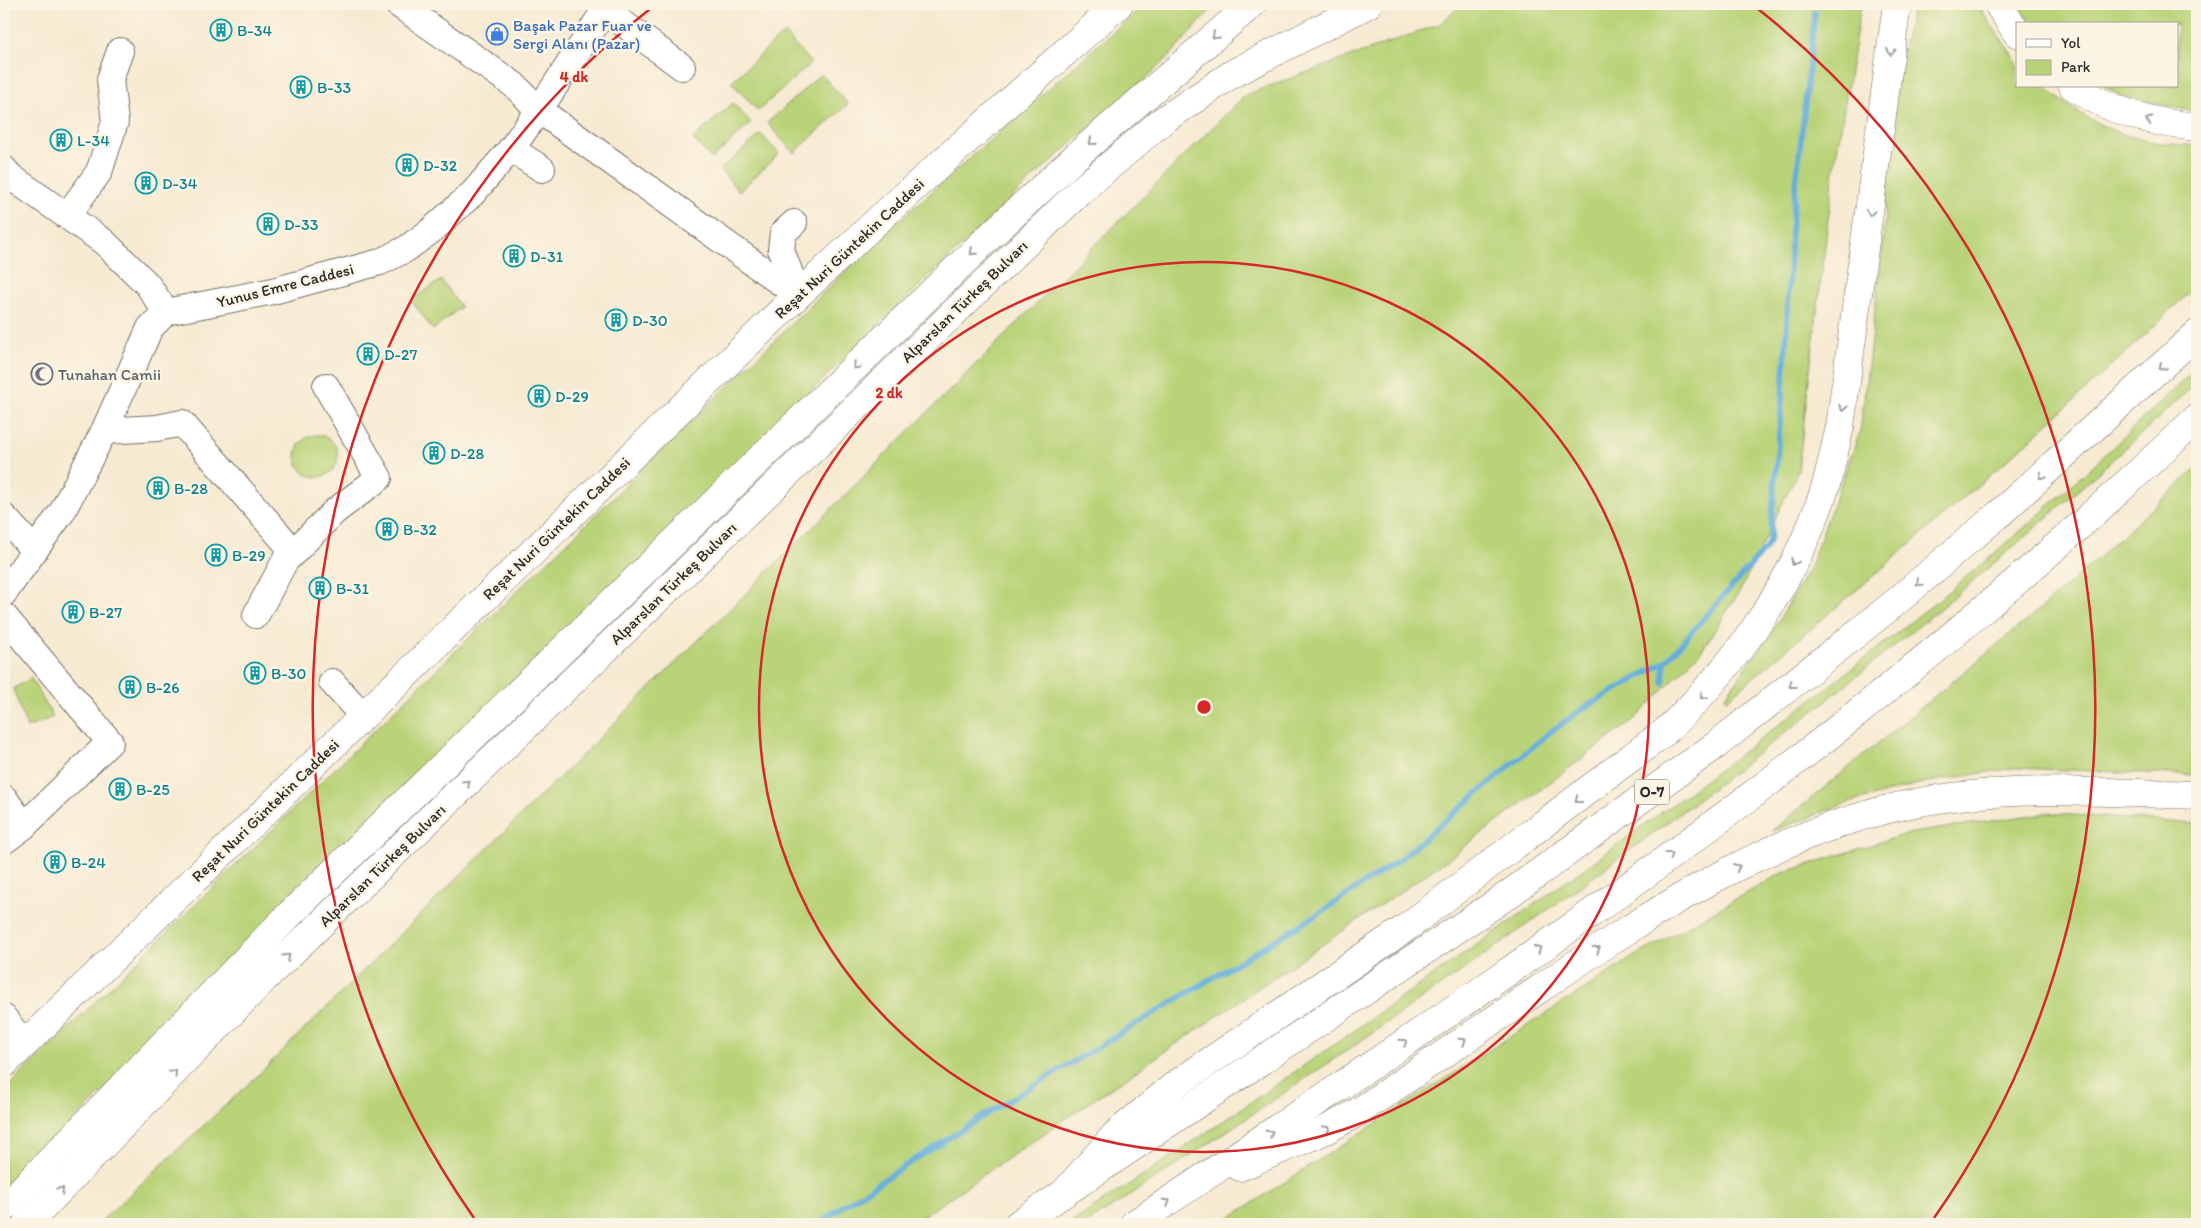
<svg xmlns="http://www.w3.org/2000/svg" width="2201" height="1228" font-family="Itim,sans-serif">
<rect width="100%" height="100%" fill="#fcf5e5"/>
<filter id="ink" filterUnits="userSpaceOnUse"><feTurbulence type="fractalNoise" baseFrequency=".02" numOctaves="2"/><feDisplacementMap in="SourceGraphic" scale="10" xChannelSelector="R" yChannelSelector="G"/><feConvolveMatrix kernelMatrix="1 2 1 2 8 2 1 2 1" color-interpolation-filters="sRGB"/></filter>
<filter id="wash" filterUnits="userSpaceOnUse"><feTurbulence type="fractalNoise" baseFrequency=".0096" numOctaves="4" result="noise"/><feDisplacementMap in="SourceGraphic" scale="20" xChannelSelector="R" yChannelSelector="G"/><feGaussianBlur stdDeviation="1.12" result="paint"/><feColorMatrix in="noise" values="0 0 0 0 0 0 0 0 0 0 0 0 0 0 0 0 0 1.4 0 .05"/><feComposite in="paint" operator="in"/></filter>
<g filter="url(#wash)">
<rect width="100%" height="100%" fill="#f7ead2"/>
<!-- green -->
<g fill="#b9d378" stroke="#727f52">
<path d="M 1145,4 L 1216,4 L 1166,60 L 1037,174 L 865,338 L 4,1190 L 4,1091 L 886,232 Z"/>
<path d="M 1462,4 L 1861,4 L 1834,170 L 1798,471 L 1740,591 L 1702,650 L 1636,718 L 1444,862 L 911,1224 L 98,1224 L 255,1078 L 812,528 L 1245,95 L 1440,24 Z"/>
<path d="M 1913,4 L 1979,4 L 1983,13 L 2017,62 L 2017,86 L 2044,86 C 2070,110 2108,132 2143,140 C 2160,144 2180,144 2197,146 L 2197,285 C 2047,431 1887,564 1727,700 L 1725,696 L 1770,635 L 1809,569 L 1860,432 L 1882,250 L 1897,76 Z"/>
<path d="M 2016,4 L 2197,4 L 2197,112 L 2120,96 L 2105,86 L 2177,86 L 2177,24 L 2032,24 Z"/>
<path d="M 784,33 L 811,63 L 758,111 L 731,82 Z"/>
<path d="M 821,74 L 848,104 L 794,153 L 767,123 Z"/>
<path d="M 733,103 L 751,123 L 712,159 L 693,139 Z"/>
<path d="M 761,134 L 779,154 L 739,191 L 720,170 Z"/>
<path d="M 441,280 L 461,307 L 433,330 L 411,300 Z"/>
<path d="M 2197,367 L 2197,382 C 1858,701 1476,970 1086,1224 L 1069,1224 C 1191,1145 1309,1062 1428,979 C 1616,848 1800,714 1976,569 C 2053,505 2125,436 2197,367 Z"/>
<circle cx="317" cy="456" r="21"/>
<path d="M 2197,468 L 2197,775 L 2014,768 L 1926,782 L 1845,804 L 1772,831 L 2057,595 Z"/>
<path d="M 31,678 L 53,717 L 27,728 L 13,689 Z"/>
<path d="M 2045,813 L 2197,824 L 2197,1224 L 1220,1224 L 1632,958 L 1782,873 L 1906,834 Z"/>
</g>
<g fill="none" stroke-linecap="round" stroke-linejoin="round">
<!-- stream -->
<g stroke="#63aedb" stroke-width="5.5">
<path d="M 1663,683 L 1665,662"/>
<path d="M 819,1224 L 844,1205 L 977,1120 L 1320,913 L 1399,860 L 1544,737 L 1582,709 L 1665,662 L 1766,548 L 1770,538 L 1785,365 L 1791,229 L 1815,12"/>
</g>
</g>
</g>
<g filter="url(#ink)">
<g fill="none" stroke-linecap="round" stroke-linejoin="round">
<!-- minor casing -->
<g stroke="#726e65" stroke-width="28">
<g id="minor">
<path d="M 398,4 L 514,85 L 539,110 L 798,295"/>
<path d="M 605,10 L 682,67"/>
<path d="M 511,149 L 542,169"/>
<path d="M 4,169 L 11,177 L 104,242 L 147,284 L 166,312"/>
<path d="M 67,216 L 99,172 L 115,122 L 110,79 L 120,51"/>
<path d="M 794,223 L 783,233 L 781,250 L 798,295"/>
<path d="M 104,431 L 157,428 L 182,423 L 294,552"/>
<path d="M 4,517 L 34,550"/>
<path d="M 4,593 L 62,512 L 104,431 L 150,328 L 166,312 L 273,291 L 380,262 L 406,249 L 432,230 L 473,193 L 511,149 L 539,110 L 609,4"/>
<path d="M 256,615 L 285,561 L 334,512 L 379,478 L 326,386"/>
<path d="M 4,616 L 110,742 L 24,826"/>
<path d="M 332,682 L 363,716"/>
<path d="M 4,798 L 24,826 L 4,841"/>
<path d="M 4,1018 L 24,1044"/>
</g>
</g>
<!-- major casing -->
<g stroke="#726e65" stroke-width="29">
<g id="major">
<path d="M 4,1064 L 798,295 L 890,209 L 1119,4"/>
<path d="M 4,1208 L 290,914 L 989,237 L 1083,150 L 1252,4"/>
<path d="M 27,1224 L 266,977 L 1079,192 L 1162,121 L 1232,74 L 1368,4"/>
</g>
</g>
<!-- highway casing -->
<g stroke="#726e65" stroke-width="29">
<g id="highway">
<path d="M 1998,4 L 2017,33"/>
<path d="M 2073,86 C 2110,112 2153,123 2197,127"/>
<path d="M 1240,1167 L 1324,1131 L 1358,1112 C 1417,1072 1476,1032 1535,992 C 1651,912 1774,831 1915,803 C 2007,785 2104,792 2197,795"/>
<path d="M 1064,1193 L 1116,1134 L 1175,1085 L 1407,927 L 1666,731 C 1736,664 1790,589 1822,497 C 1830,475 1834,450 1840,427 L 1897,4"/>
<path d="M 1018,1224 L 1502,899 L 1716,745 L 1896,602 L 1999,514 L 2197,334"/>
<path d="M 1134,1224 C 1372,1066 1612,907 1836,730 C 1961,631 2082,527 2197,418"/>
</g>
</g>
<!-- minor -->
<use href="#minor" stroke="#fff" stroke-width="26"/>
<!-- major -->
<use href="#major" stroke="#fff" stroke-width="28"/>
<!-- highway -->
<use href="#highway" stroke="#fff" stroke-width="28"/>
</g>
<!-- one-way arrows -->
<defs><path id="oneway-chevron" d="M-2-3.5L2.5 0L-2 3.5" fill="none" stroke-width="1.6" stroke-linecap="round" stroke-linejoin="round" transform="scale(1.25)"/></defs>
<g stroke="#a0a0a0">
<use href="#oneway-chevron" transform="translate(1215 36) rotate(139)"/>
<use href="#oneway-chevron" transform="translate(1891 52) rotate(98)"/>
<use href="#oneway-chevron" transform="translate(2149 120) rotate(-165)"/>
<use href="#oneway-chevron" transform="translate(1092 142) rotate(139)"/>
<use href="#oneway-chevron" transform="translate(1870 213) rotate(98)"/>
<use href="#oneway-chevron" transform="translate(973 252) rotate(136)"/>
<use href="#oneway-chevron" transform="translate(856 366) rotate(136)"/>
<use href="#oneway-chevron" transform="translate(2162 367) rotate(137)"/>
<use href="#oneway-chevron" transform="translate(1843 408) rotate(99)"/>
<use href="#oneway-chevron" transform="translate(2042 476) rotate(138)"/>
<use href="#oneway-chevron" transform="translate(1794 562) rotate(118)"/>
<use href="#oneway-chevron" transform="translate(1919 583) rotate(139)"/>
<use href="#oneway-chevron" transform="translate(1792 685) rotate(142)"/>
<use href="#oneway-chevron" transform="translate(1703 696) rotate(133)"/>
<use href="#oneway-chevron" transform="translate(467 783) rotate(-44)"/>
<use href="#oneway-chevron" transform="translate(1578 800) rotate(143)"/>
<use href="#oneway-chevron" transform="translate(1670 855) rotate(-37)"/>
<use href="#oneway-chevron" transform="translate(1737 867) rotate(-25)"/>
<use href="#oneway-chevron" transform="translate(1538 949) rotate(-35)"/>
<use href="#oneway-chevron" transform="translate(1597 949) rotate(-33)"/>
<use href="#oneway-chevron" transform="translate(287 957) rotate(-44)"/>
<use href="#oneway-chevron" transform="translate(1463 1041) rotate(-34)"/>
<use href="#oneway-chevron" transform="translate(1404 1042) rotate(-34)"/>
<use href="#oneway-chevron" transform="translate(174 1073) rotate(-46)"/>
<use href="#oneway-chevron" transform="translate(1327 1129) rotate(-27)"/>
<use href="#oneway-chevron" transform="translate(1270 1133) rotate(-34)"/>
<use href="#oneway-chevron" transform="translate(61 1190) rotate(-45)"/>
<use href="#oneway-chevron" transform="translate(1167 1202) rotate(-34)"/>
</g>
</g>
<!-- distance rings -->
<g fill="none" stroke="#d62828" stroke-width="2.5">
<circle cx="1204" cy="707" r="445"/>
<path d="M474 1218A891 891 0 0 1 655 5M1753 5A891 891 0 0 1 1934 1218"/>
</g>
<!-- icons -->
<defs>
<g id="building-ring" transform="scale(1.125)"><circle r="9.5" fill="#fcf5e5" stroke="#0f9aa8" stroke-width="1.5"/><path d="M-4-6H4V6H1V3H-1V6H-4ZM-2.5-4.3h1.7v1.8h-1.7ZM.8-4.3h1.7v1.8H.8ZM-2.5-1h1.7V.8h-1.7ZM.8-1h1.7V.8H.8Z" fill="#0f9aa8"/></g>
<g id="shop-ring" transform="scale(1.125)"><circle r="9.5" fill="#fcf5e5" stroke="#3f7fe0" stroke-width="1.5"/><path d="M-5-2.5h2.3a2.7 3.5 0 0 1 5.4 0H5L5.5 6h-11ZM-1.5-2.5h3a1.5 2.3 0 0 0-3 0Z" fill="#3f7fe0"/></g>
<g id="mosque-ring" transform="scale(1.125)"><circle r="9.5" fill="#fcf5e5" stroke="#6b7280" stroke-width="1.5"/><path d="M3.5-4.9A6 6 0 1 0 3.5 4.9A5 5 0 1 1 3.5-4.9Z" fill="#6b7280"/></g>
</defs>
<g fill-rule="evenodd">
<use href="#building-ring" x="221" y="30"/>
<use href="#shop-ring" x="497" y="34"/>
<use href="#building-ring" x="301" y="87"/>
<use href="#building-ring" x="61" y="140"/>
<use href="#building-ring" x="407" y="165"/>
<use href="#building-ring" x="146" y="183"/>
<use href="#building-ring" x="268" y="224"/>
<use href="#building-ring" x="514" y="256"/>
<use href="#building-ring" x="616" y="320"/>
<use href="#building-ring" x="368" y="354"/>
<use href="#mosque-ring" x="42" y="374"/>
<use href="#building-ring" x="539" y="396"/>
<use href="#building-ring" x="434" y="453"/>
<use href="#building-ring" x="158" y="488"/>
<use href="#building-ring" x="387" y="529"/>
<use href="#building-ring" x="216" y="555"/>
<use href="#building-ring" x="320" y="588"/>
<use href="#building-ring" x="73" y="612"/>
<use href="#building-ring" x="255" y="673"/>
<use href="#building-ring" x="130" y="687"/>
<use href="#building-ring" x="120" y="789"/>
<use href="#building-ring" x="55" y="862"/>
</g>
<g text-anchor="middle" stroke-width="5" stroke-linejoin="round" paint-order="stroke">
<!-- shield labels -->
<rect fill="#fcf5e5" stroke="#6a6863" stroke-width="1" x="1634.5" y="779.5" width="35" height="25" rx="4"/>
<g font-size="15" font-weight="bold" fill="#2b2b2b">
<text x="1652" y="797">O-7</text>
</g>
<!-- shop labels -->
<g font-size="16" fill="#366cbe" stroke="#fcf5e5" text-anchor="start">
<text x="513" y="31">Başak Pazar Fuar ve<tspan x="513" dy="18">Sergi Alanı (Pazar)</tspan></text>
</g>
<!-- culture labels -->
<g font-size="16" fill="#0d838f" stroke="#fcf5e5" text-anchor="start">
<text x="237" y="36">B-34</text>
<text x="317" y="93">B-33</text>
<text x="77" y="146">L-34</text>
<text x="423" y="171">D-32</text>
<text x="162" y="189">D-34</text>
<text x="284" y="230">D-33</text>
<text x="530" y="262">D-31</text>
<text x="632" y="326">D-30</text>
<text x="384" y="360">D-27</text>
<text x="555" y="402">D-29</text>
<text x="450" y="459">D-28</text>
<text x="174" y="494">B-28</text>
<text x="403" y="535">B-32</text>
<text x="232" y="561">B-29</text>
<text x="336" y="594">B-31</text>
<text x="89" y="618">B-27</text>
<text x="271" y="679">B-30</text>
<text x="146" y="693">B-26</text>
<text x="136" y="795">B-25</text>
<text x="71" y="868">B-24</text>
</g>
<!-- street labels -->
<g font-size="16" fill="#2b2b2b" stroke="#fcf5e5">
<text transform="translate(849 248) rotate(-43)" y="6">Reşat Nuri Güntekin Caddesi</text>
<text transform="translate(285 285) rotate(-14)" y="6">Yunus Emre Caddesi</text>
<text transform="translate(964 301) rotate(-44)" y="6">Alparslan Türkeş Bulvarı</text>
<text transform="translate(556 528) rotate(-44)" y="6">Reşat Nuri Güntekin Caddesi</text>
<text transform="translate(673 583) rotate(-44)" y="6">Alparslan Türkeş Bulvarı</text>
<text transform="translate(265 810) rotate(-44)" y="6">Reşat Nuri Güntekin Caddesi</text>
<text transform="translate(382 865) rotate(-44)" y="6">Alparslan Türkeş Bulvarı</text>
</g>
<!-- worship labels -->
<g font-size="16" fill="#5b616d" stroke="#fcf5e5" text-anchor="start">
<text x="58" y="380">Tunahan Camii</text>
</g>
</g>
<circle cx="1204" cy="707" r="8" fill="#d62828" stroke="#fcf5e5" stroke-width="2.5"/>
<g font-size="15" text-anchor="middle" font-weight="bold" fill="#d62828" stroke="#fcf5e5" stroke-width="5" stroke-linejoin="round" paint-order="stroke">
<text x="574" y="82">4 dk</text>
<text x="889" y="398">2 dk</text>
</g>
<!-- margin -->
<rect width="2201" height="1228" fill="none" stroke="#fcf5e5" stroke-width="20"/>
<!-- legend -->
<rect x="2016" y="22" width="162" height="65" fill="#fcf5e5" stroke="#a8a49b"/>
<rect x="2026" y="39" width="25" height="8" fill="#ffffff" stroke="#a8a49b"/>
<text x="2061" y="48" font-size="15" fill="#2b2b2b">Yol</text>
<rect x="2026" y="60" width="25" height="15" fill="#b9d378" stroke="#a8a49b"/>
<text x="2061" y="72" font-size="15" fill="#2b2b2b">Park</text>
</svg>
